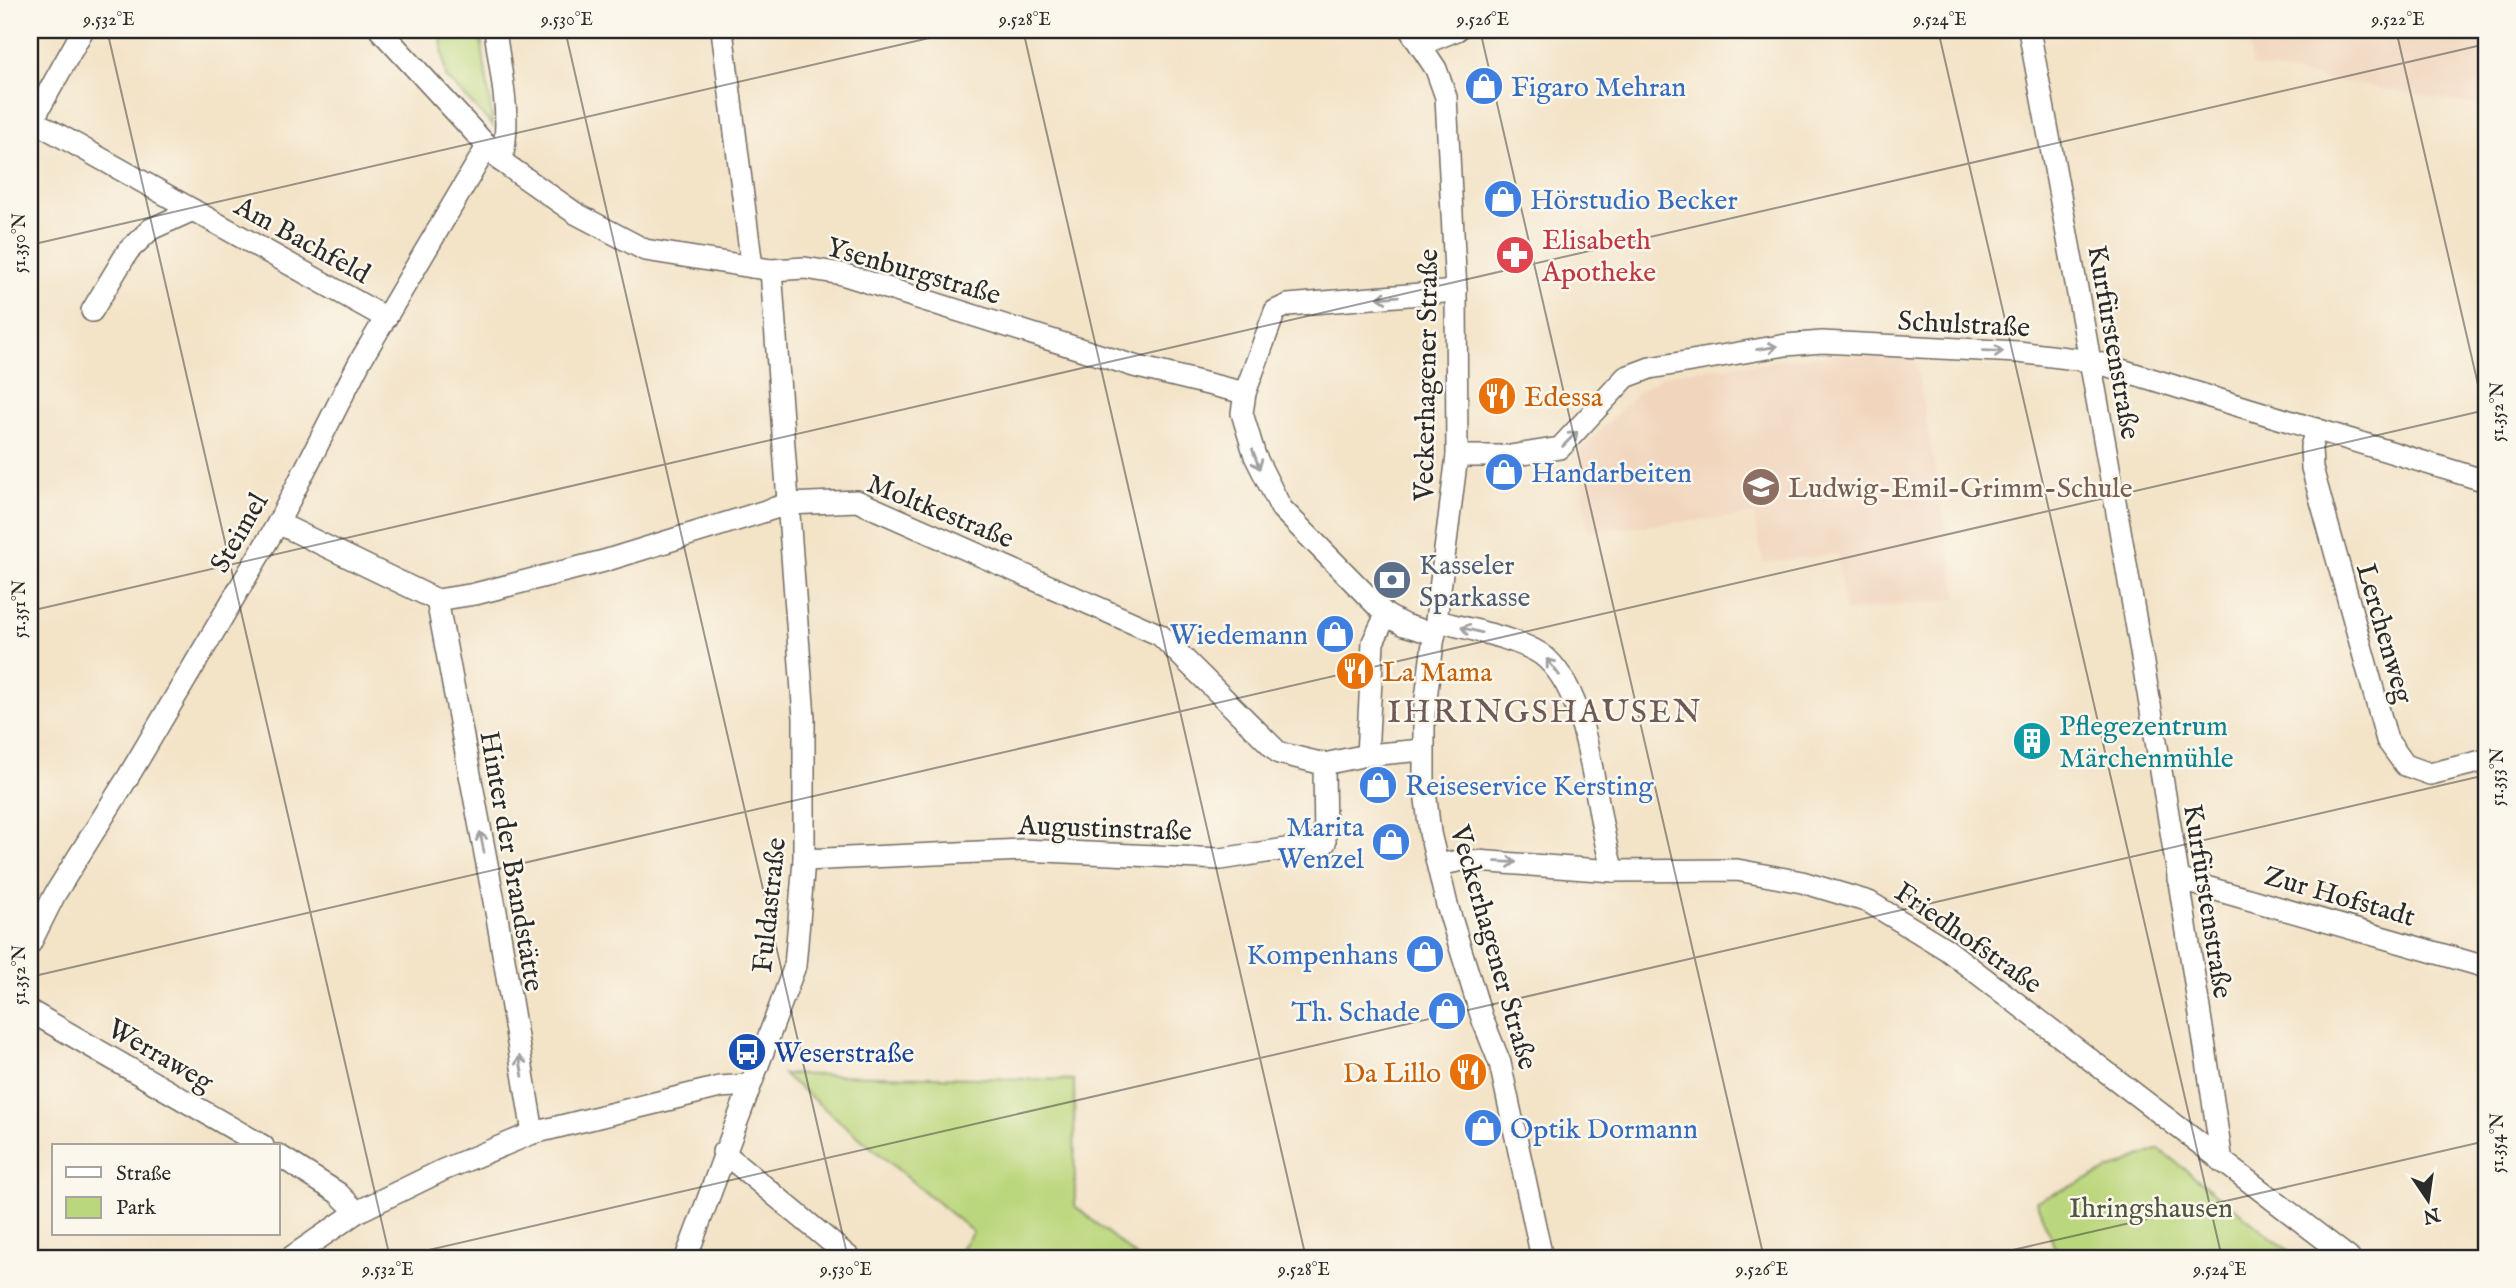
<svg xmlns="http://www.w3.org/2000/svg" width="2516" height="1288" font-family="'IM FELL English',serif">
<rect width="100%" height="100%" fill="#fbf7ec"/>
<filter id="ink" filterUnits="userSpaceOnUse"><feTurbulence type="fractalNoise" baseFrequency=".0143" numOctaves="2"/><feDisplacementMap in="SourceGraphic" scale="14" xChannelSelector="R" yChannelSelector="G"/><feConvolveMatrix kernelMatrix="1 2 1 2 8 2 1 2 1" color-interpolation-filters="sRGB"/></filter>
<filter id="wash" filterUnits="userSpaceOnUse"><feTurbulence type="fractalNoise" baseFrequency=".00686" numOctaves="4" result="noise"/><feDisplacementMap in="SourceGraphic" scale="28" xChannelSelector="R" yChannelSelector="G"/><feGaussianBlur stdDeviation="1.57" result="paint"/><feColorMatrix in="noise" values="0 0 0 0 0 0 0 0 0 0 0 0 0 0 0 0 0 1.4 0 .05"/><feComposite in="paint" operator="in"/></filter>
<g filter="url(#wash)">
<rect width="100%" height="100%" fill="#f3e3c7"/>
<!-- built -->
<g fill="#f1d5bd">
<path d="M 2247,30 L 2486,30 L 2486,107 L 2252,66 Z"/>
<path d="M 1842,354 L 1915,359 L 1958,598 L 1845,612 L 1837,554 L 1763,563 L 1754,515 L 1588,531 L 1580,450 L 1640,391 L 1662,377 L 1679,372 Z"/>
</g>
<!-- green -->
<g fill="#bbd77d" stroke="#738154" stroke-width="2">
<path d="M 440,30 L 480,30 L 493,126 L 446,77 Z"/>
<path d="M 783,1074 L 1074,1080 L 1075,1206 L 1138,1258 L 954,1258 L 973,1232 Z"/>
<path d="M 2159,1149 L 2298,1258 L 2059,1258 L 2036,1201 Z"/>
</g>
</g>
<g filter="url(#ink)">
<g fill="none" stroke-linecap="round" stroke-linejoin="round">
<!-- minor casing -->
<g stroke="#716b62" stroke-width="24">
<g id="minor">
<path d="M 380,30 L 501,161 L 575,213 L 645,250 L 771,270 L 805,268 L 842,274 L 1134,366 L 1245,393"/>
<path d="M 495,30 C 500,71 513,121 501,161"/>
<path d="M 722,30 L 752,267"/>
<path d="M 1410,30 L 1436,69 L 1446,97 L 1456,291 L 1457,456 L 1424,714 L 1424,782 L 1430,833 L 1447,905 L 1482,1018 L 1500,1063 L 1542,1258"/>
<path d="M 2029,30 C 2100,406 2167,783 2222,1162"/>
<path d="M 1420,45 L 1457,30"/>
<path d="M 32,120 L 386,318"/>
<path d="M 30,125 L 83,30"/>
<path d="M 92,311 L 128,251 L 151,229 L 193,210"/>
<path d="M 2316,429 L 2311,447 L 2312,468 L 2387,740 L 2405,765 L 2430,774 L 2486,760"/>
<path d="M 1457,456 L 1510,456 L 1560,448 L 1626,377 L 1650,368 L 1786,345 L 1822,342 L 2018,352 L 2092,361 L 2486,481"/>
<path d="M 278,523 L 437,600 L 475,594 L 604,561 L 788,504 L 857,501 L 1160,635 L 1279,753 L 1324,764 L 1367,755 L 1423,750"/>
<path d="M 437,600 L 497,917 L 533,1133"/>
<path d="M 1437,621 C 1464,628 1528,640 1547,659 C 1594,703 1593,810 1613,871"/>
<path d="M 1435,634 L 1404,625 L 1386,615 L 1281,508 L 1255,456 L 1242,413 L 1245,393 L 1275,311 L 1288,305 L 1456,291"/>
<path d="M 1367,755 L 1373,642 L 1386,615"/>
<path d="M 804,860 L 1022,850 L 1221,859 L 1325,843 L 1324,764"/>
<path d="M 1438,865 L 1463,860 L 1613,871 L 1737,870 L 1802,882 L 1869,902 L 1946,949 L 2349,1258"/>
<path d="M 2178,879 L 2486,967"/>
<path d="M 30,944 L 55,894 L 128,777 L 278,523 L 359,363 L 488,145"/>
<path d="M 30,1011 L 263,1146"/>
<path d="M 723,1152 L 850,1258"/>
<path d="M 278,1155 L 338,1193 L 357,1212"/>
<path d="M 290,1258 L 357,1212 L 443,1170 L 533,1133 L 720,1087 L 749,1085"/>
<path d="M 686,1258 L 795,966 L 800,909 L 804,860 L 804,718 L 771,270"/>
</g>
</g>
<!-- minor -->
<use href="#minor" stroke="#fff" stroke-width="21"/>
</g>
<!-- one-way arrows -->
<defs><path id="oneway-shaft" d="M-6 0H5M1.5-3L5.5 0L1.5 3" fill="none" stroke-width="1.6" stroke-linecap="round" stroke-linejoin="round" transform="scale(1.75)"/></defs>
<g stroke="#a0a0a0">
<use href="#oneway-shaft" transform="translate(1388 297) rotate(175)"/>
<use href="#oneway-shaft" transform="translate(1767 348) rotate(-9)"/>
<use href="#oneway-shaft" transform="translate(1993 351) rotate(2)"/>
<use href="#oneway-shaft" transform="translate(1570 439) rotate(-45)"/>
<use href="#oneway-shaft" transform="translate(1256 459) rotate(70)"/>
<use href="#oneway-shaft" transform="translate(1471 630) rotate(-165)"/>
<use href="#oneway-shaft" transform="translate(1553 667) rotate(-128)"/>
<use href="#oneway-shaft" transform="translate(482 842) rotate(-101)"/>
<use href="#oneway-shaft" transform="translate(1506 862) rotate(2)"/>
<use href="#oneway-shaft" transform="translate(521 1066) rotate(-100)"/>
</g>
</g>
<!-- ticks -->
<path fill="none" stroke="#2b2b2b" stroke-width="2" stroke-opacity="0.45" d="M 107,30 L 390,1258M 565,30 L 848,1258M 1023,30 L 1306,1258M 1480,30 L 1764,1258M 1938,30 L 2222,1258M 2396,30 L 2486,419M 30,245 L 964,30M 30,611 L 2486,44M 30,977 L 2486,410M 394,1258 L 2486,775M 1978,1258 L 2486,1141"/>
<!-- icons -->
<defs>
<g id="shop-disc" transform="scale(2.0125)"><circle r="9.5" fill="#3f7fe0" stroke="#fbf7ec"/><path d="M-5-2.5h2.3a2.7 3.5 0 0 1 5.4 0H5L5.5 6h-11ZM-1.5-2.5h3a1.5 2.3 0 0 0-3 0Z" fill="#fff"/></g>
<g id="pharmacy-disc" transform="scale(2.0125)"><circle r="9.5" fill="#e0444e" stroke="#fbf7ec"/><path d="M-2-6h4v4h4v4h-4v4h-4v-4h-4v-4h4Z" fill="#fff"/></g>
<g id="restaurant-disc" transform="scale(2.0125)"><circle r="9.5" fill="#e8710a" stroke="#fbf7ec"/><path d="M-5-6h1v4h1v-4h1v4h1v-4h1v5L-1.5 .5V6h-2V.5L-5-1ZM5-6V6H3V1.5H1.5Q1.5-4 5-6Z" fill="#fff"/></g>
<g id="school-disc" transform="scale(2.0125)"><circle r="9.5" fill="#8d6e63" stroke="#fbf7ec"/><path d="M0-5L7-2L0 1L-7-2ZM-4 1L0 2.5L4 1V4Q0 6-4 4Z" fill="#fff"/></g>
<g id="bank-disc" transform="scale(2.0125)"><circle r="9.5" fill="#5c6f8a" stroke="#fbf7ec"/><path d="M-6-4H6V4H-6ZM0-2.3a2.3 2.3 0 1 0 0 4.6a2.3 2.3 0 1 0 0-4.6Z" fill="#fff"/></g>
<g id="building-disc" transform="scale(2.0125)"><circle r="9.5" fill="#0f9aa8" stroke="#fbf7ec"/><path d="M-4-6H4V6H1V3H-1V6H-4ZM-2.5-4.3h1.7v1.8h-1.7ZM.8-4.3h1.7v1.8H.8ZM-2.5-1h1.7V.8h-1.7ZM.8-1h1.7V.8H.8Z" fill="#fff"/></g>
<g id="bus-disc" transform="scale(2.0125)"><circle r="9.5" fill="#1a4fb4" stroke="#fbf7ec"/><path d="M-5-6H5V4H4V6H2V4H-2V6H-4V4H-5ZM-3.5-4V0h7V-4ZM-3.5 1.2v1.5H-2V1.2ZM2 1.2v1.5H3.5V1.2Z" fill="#fff"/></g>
</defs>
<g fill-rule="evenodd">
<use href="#shop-disc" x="1484" y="86"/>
<use href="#shop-disc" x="1503" y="199"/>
<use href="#pharmacy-disc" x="1515" y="255"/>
<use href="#restaurant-disc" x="1497" y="396"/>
<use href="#shop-disc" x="1504" y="472"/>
<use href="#school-disc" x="1761" y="487"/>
<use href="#bank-disc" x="1392" y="580"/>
<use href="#shop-disc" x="1335" y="634"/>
<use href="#restaurant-disc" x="1355" y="671"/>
<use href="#building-disc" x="2032" y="741"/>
<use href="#shop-disc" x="1378" y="785"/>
<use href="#shop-disc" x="1391" y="842"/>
<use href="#shop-disc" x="1425" y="954"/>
<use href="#shop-disc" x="1447" y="1011"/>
<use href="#bus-disc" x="747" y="1052"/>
<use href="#restaurant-disc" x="1468" y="1072"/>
<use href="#shop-disc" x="1483" y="1128"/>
</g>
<g text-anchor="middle" stroke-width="5" stroke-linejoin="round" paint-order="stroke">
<!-- shop labels -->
<g font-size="28" fill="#366cbe" stroke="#fbf7ec" text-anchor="start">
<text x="1511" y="96">Figaro Mehran</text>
<text x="1530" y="209">Hörstudio Becker</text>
<text x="1531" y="482">Handarbeiten</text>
<text x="1308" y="644" text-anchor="end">Wiedemann</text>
<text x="1405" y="795">Reiseservice Kersting</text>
<text x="1364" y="836" text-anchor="end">Marita<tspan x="1364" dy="32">Wenzel</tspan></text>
<text x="1398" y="964" text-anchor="end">Kompenhans</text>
<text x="1420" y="1021" text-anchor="end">Th. Schade</text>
<text x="1510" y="1138">Optik Dormann</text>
</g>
<!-- street labels -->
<g font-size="28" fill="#2b2b2b" stroke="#fbf7ec">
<text transform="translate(303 239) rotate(29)" y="10">Am Bachfeld</text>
<text transform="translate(914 270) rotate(16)" y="10">Ysenburgstraße</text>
<text transform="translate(1964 323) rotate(3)" y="10">Schulstraße</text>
<text transform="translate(2115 342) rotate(80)" y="10">Kurfürstenstraße</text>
<text transform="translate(1425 375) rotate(-89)" y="10">Veckerhagener Straße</text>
<text transform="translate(941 510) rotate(22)" y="10">Moltkestraße</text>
<text transform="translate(238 532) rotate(-60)" y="10">Steimel</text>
<text transform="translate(2386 633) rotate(74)" y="10">Lerchenweg</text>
<text transform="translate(1105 827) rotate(2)" y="10">Augustinstraße</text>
<text transform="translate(513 861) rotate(80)" y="10">Hinter der Brandstätte</text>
<text transform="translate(2340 895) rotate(16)" y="10">Zur Hofstadt</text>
<text transform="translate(2209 901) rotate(81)" y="10">Kurfürstenstraße</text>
<text transform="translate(768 905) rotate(-84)" y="10">Fuldastraße</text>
<text transform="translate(1969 937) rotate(35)" y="10">Friedhofstraße</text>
<text transform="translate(1495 947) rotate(74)" y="10">Veckerhagener Straße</text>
<text transform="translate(161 1054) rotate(30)" y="10">Werraweg</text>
</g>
<!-- health labels -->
<g font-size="28" fill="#be3a42" stroke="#fbf7ec" text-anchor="start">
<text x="1542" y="249">Elisabeth<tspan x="1542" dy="32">Apotheke</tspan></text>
</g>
<!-- food labels -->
<g font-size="28" fill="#c56008" stroke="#fbf7ec" text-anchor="start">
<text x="1524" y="406">Edessa</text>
<text x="1382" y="681">La Mama</text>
<text x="1441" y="1082" text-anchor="end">Da Lillo</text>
</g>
<!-- education labels -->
<g font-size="28" fill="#785e54" stroke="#fbf7ec" text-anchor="start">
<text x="1788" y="497">Ludwig-Emil-Grimm-Schule</text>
</g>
<!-- service labels -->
<g font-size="28" fill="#4e5e75" stroke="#fbf7ec" text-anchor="start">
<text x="1419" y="574">Kasseler<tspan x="1419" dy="32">Sparkasse</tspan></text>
</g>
<!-- culture labels -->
<g font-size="28" fill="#0d838f" stroke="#fbf7ec" text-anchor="start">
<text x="2059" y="735">Pflegezentrum<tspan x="2059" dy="32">Märchenmühle</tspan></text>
</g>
<!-- transit labels -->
<g font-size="28" fill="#164399" stroke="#fbf7ec" text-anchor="start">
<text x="774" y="1062">Weserstraße</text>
</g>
<!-- park labels -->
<g font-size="28" fill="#4f5640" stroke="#fbf7ec">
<text x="2151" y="1217">Ihringshausen</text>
</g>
<!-- quarter labels -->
<g font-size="32" letter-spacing="2" fill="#6d5955" stroke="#fbf7ec">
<text x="1545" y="722">IHRINGSHAUSEN</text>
</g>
</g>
<!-- margin -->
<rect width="2516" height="1288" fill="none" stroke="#fbf7ec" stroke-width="77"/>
<!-- legend -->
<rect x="52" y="1144" width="228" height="91" fill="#fbf7ec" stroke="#a8a59f" stroke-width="2"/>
<rect x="66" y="1167" width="35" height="10" fill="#ffffff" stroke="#a8a59f" stroke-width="2"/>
<text x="116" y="1180" font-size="21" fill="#2b2b2b">Straße</text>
<rect x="66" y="1197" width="35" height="21" fill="#bbd77d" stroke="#a8a59f" stroke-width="2"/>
<text x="116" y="1214" font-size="21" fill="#2b2b2b">Park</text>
<!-- north arrow -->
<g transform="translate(2428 1200) rotate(167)" stroke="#fbf7ec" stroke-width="5" paint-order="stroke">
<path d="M0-5L12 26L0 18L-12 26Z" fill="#2b2b2b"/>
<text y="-10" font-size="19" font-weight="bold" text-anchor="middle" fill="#2b2b2b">N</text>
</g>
<rect x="38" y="38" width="2440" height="1212" fill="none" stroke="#2b2b2b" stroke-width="2.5"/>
<g font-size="18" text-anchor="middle" fill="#2b2b2b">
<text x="109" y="25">9.532°E</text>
<text x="567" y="25">9.530°E</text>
<text x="1025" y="25">9.528°E</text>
<text x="1483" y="25">9.526°E</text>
<text x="1940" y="25">9.524°E</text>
<text x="2398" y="25">9.522°E</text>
<text transform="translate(19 243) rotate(-90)" y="6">51.350°N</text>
<text transform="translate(2497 412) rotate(-90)" y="6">51.352°N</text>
<text transform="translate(19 609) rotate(-90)" y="6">51.351°N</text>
<text transform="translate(2497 777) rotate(-90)" y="6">51.353°N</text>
<text transform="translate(19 975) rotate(-90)" y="6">51.352°N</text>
<text transform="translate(2497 1143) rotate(-90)" y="6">51.354°N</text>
<text x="388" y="1275">9.532°E</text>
<text x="846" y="1275">9.530°E</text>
<text x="1304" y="1275">9.528°E</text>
<text x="1762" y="1275">9.526°E</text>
<text x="2220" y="1275">9.524°E</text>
</g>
</svg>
